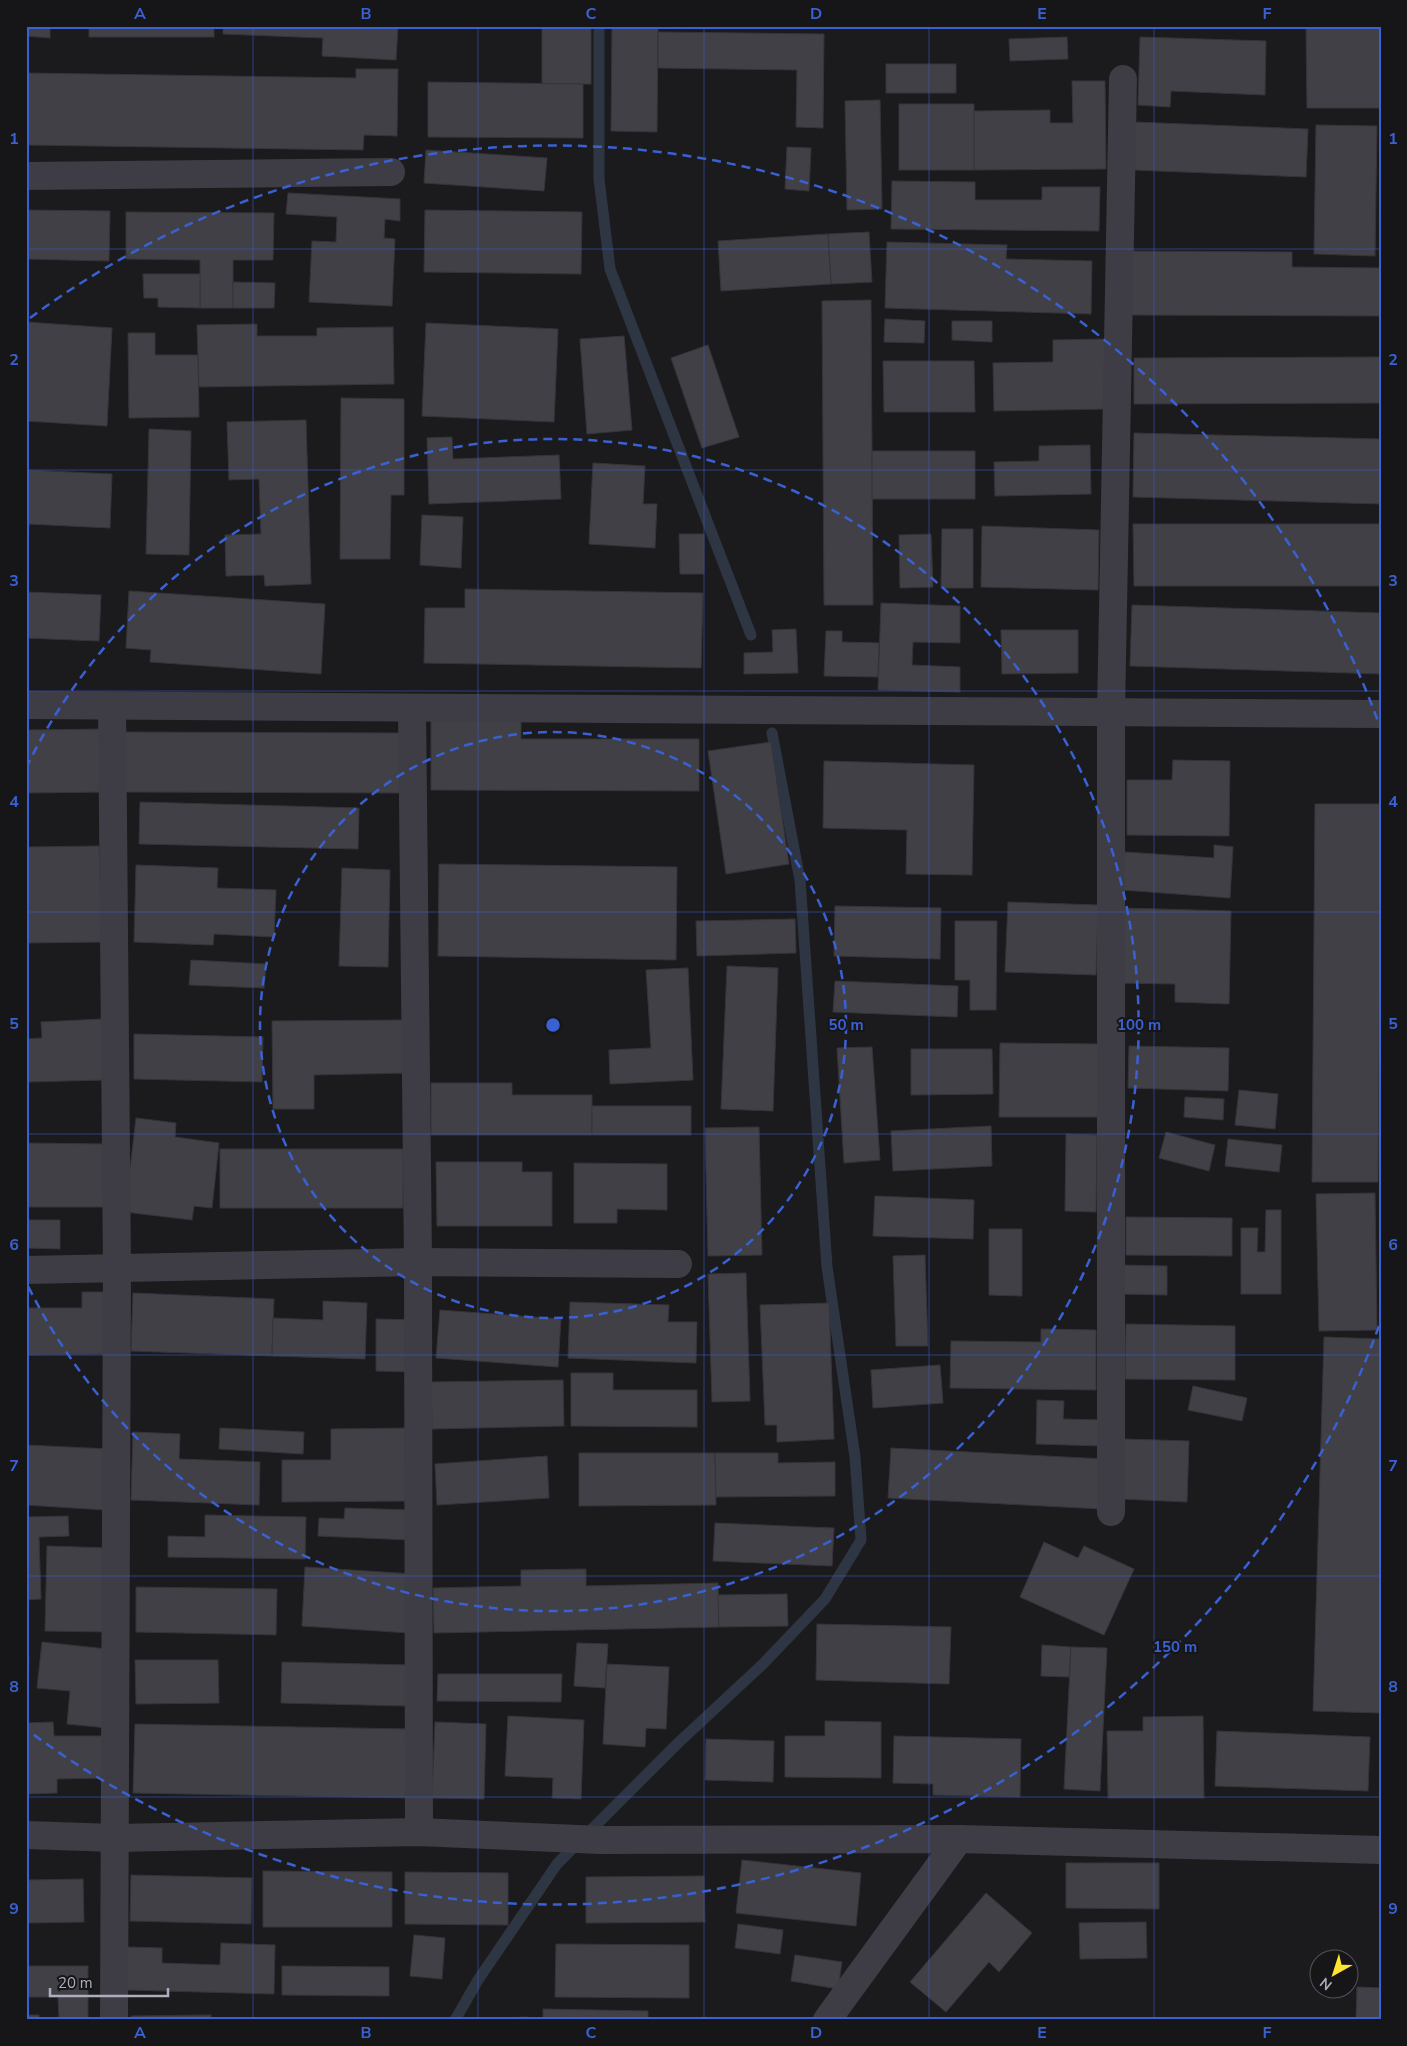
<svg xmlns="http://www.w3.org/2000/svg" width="1407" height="2046" font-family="'Nunito Sans',sans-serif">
<rect width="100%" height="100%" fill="#1b1b1e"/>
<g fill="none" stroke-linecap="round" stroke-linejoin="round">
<!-- stream -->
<g stroke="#2f3643" stroke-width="11">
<path d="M 599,26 L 599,179 L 610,269 L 751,635"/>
<path d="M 455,2020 L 478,1980 L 557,1864 L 677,1744 L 763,1664 L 825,1599 L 861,1540 L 855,1457 L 827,1267 L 800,880 L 772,733"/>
</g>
</g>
<!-- building -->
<g fill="#404046" stroke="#36343a">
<path d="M 26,26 L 50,26 L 50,38 L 26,36 Z"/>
<rect x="89" y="26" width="125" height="11"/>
<path d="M 223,26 L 398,26 L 396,60 L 322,56 L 323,38 L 223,34 Z"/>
<rect x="542" y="26" width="49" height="58"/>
<path d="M 612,26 L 658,26 L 657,132 L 611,131 Z"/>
<path d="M 1306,26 L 1381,26 L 1381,108 L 1307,108 Z"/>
<path d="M 658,32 L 824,34 L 823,128 L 796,127 L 797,70 L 658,68 Z"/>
<path d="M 1067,37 L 1068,59 L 1010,61 L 1009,39 Z"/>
<path d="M 1140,37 L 1266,41 L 1265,95 L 1171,91 L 1170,107 L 1138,105 Z"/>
<rect x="886" y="64" width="70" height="29"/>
<path d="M 356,69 L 398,69 L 397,136 L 364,135 L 363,150 L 26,145 L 26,73 L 356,78 Z"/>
<path d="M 1072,81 L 1105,81 L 1106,169 L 974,170 L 974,111 L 1050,110 L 1050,123 L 1073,123 Z"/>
<path d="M 428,82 L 583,84 L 583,138 L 428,137 Z"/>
<path d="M 880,100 L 882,209 L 847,210 L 845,101 Z"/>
<rect x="899" y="104" width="75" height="66"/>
<path d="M 1135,122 L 1308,129 L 1306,177 L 1134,170 Z"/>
<path d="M 1316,125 L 1377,126 L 1375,256 L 1314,254 Z"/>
<path d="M 787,147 L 811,148 L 809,191 L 785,189 Z"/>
<path d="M 426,150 L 547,158 L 544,191 L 424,183 Z"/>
<path d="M 892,181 L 975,182 L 975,200 L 1042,200 L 1042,187 L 1100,187 L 1099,231 L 891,229 Z"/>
<path d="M 288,193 L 400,199 L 400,221 L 385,219 L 384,238 L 395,239 L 392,306 L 309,302 L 312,241 L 336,242 L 337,217 L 286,214 Z"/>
<path d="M 26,210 L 110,211 L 109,261 L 26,259 Z"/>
<path d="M 425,210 L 582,212 L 581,274 L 424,272 Z"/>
<path d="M 126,212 L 274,213 L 273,260 L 233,260 L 233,308 L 200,308 L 200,260 L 126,259 Z"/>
<path d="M 869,232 L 872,282 L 831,284 L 828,234 Z"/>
<path d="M 828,234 L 831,284 L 721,291 L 718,241 Z"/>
<path d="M 887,242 L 1007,245 L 1006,259 L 1092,261 L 1091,314 L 885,308 Z"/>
<path d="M 1130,251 L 1292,252 L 1292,267 L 1381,268 L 1381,316 L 1130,315 Z"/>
<path d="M 143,274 L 200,274 L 200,308 L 158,307 L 158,298 L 144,298 Z"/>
<path d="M 233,282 L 275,283 L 274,308 L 233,308 Z"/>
<path d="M 871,300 L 873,605 L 824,605 L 822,301 Z"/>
<path d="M 885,319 L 925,321 L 924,343 L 884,342 Z"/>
<path d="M 952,321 L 992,321 L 992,342 L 952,340 Z"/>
<path d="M 26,322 L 112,328 L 107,426 L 26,421 Z"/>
<path d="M 426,323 L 558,329 L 554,422 L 422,416 Z"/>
<path d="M 257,324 L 257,336 L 317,336 L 317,328 L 393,327 L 394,384 L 199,387 L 197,325 Z"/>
<path d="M 128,333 L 155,333 L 155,355 L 198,355 L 199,417 L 129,418 Z"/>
<path d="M 624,336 L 632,430 L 587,434 L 580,339 Z"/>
<path d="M 1106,339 L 1108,409 L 994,411 L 993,363 L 1053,362 L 1053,340 Z"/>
<path d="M 708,345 L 739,437 L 702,448 L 671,358 Z"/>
<path d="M 1381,357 L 1381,403 L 1134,404 L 1134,358 Z"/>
<path d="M 883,361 L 974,361 L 975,412 L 884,412 Z"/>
<path d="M 341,398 L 404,399 L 404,495 L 391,495 L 390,559 L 340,559 Z"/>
<path d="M 306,420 L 311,584 L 265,586 L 264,575 L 226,576 L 225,535 L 261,534 L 259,479 L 229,480 L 227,422 Z"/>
<path d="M 149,429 L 191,431 L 189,555 L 146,554 Z"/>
<path d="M 1134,433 L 1381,439 L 1381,504 L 1133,497 Z"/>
<path d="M 452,437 L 453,459 L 559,455 L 561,499 L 429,504 L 427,438 Z"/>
<path d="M 1090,445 L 1091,494 L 995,496 L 994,462 L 1039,461 L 1039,446 Z"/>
<rect x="872" y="451" width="103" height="48"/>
<path d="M 593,463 L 645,466 L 643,504 L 657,504 L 655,548 L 589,544 Z"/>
<path d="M 26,470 L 112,474 L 110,528 L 29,524 L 28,546 L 26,546 Z"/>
<path d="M 422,515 L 463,517 L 461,568 L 420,565 Z"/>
<path d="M 1133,524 L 1381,524 L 1381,586 L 1134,586 Z"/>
<path d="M 982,526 L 1099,530 L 1098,590 L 981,587 Z"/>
<path d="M 942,529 L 973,529 L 973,588 L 941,588 Z"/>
<path d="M 679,534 L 704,534 L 704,574 L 680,574 Z"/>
<path d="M 931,534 L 933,587 L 900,588 L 899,535 Z"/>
<path d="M 465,589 L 703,593 L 701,668 L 424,663 L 425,608 L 465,608 Z"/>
<path d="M 129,591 L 325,604 L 321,674 L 150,662 L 151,650 L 126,648 Z"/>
<path d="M 26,592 L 101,595 L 99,641 L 26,638 Z"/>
<path d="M 881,603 L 960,606 L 960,643 L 913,642 L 912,665 L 960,667 L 960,692 L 878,690 Z"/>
<path d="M 1132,605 L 1381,613 L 1381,674 L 1130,666 Z"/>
<path d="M 796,629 L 798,673 L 744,674 L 744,653 L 773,652 L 772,630 Z"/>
<path d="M 1001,630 L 1078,630 L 1078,673 L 1002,674 Z"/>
<path d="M 826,631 L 842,631 L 842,642 L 879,643 L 878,677 L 824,676 Z"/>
<path d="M 431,720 L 521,720 L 521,739 L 699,739 L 699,791 L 431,790 Z"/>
<path d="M 106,729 L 107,792 L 26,793 L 26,730 Z"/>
<path d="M 124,732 L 401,733 L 401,793 L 124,792 Z"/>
<path d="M 771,742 L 789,864 L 726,874 L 708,751 Z"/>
<path d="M 1173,760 L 1230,761 L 1229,836 L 1127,835 L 1127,780 L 1172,780 Z"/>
<path d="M 824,761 L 974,765 L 972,875 L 906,874 L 907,830 L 823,828 Z"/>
<path d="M 140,802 L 359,808 L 358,849 L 139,844 Z"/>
<path d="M 1315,804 L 1381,804 L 1378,1182 L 1312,1182 Z"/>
<path d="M 1214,845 L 1233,847 L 1230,898 L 1123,890 L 1125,852 L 1214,858 Z"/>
<path d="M 99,846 L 102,942 L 26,943 L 26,847 Z"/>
<path d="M 439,864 L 677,867 L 676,960 L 438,956 Z"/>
<path d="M 136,865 L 218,868 L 217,888 L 276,890 L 274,937 L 214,934 L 213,945 L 134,942 Z"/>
<path d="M 342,868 L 390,870 L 388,967 L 339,966 Z"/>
<path d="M 1008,902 L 1098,905 L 1096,975 L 1005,972 Z"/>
<path d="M 835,906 L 941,908 L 940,959 L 834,956 Z"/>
<path d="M 1121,908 L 1231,911 L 1229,1004 L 1175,1002 L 1175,984 L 1119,983 Z"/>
<path d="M 795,919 L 796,953 L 697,956 L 696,921 Z"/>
<path d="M 955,921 L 997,921 L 996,1010 L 970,1010 L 970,980 L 955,980 Z"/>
<path d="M 191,960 L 266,964 L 264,988 L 189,985 Z"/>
<path d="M 727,966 L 778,968 L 773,1111 L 721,1109 Z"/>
<path d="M 688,968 L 693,1080 L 610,1084 L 609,1050 L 651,1048 L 646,970 Z"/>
<path d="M 835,981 L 958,986 L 957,1017 L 833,1012 Z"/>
<path d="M 102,1019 L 105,1080 L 26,1082 L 26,1039 L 42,1038 L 41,1022 Z"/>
<path d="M 405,1020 L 406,1073 L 314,1075 L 314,1109 L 273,1109 L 272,1021 Z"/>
<path d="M 134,1034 L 263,1037 L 262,1082 L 134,1079 Z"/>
<path d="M 1000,1043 L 1101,1044 L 1100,1117 L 999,1117 Z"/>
<path d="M 1129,1046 L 1229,1048 L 1228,1091 L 1128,1088 Z"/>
<path d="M 872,1047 L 880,1160 L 844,1163 L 837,1048 Z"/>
<path d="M 911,1049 L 992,1049 L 993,1094 L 911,1095 Z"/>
<path d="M 431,1083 L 512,1083 L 512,1095 L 592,1095 L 592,1135 L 431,1135 Z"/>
<path d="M 1239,1090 L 1278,1094 L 1275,1129 L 1235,1125 Z"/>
<path d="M 1185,1097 L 1224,1099 L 1223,1120 L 1184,1117 Z"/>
<rect x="592" y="1106" width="99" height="29"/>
<path d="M 136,1118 L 176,1123 L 175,1137 L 219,1143 L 212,1208 L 194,1206 L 192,1220 L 125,1212 Z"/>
<path d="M 991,1126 L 992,1166 L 893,1171 L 891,1131 Z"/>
<path d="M 759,1127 L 762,1255 L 708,1256 L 705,1128 Z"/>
<path d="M 1166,1132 L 1215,1145 L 1209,1171 L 1159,1158 Z"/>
<path d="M 1066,1134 L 1097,1135 L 1096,1212 L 1065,1211 Z"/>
<path d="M 1228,1139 L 1282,1145 L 1279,1172 L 1225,1166 Z"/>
<path d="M 26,1143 L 105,1144 L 105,1207 L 26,1207 Z"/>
<rect x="220" y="1149" width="183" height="59"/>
<path d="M 436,1162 L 522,1162 L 522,1172 L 552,1172 L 552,1226 L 437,1226 Z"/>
<path d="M 574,1163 L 667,1164 L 667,1210 L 617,1209 L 617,1223 L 574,1223 Z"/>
<path d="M 1375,1193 L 1377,1330 L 1319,1331 L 1316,1194 Z"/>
<path d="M 875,1196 L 974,1200 L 973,1239 L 873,1236 Z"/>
<path d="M 1266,1210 L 1281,1210 L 1281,1294 L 1241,1294 L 1241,1228 L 1258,1228 L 1257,1252 L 1265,1252 Z"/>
<path d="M 1126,1217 L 1232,1218 L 1232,1256 L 1126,1255 Z"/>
<path d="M 26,1220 L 60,1220 L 60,1249 L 26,1248 Z"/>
<path d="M 989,1229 L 1022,1229 L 1022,1296 L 989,1295 Z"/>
<path d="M 925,1255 L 928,1346 L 896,1346 L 893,1256 Z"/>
<path d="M 1121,1265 L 1167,1266 L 1167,1295 L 1121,1294 Z"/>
<path d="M 746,1273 L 750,1401 L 712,1402 L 708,1274 Z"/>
<path d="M 82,1292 L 106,1292 L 108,1354 L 26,1355 L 26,1308 L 82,1308 Z"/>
<path d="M 133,1293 L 274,1299 L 272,1356 L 131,1351 Z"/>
<path d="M 323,1301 L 367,1303 L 365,1359 L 272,1356 L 273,1318 L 323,1320 Z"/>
<path d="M 570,1302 L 669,1305 L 668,1322 L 697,1322 L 696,1363 L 568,1358 Z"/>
<path d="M 829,1303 L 834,1439 L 777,1442 L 777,1425 L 765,1425 L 760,1305 Z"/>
<path d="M 440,1310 L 561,1319 L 558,1367 L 436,1358 Z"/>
<path d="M 376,1319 L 414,1320 L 413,1372 L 376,1371 Z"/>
<path d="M 1126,1324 L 1235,1326 L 1235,1380 L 1125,1379 Z"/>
<path d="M 1041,1329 L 1096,1330 L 1096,1390 L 950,1388 L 951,1341 L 1041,1342 Z"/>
<path d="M 1324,1337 L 1381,1339 L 1380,1713 L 1313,1711 Z"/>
<path d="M 940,1365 L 943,1403 L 873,1408 L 871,1370 Z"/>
<path d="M 571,1373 L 613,1373 L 613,1390 L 697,1390 L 697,1427 L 571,1426 Z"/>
<path d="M 563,1380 L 564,1426 L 432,1429 L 431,1382 Z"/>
<path d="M 1193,1386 L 1247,1398 L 1242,1421 L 1188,1410 Z"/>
<path d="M 1037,1400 L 1064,1401 L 1063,1419 L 1102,1420 L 1101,1446 L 1036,1444 Z"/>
<path d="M 220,1428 L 304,1432 L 303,1454 L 219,1449 Z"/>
<path d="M 410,1428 L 412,1501 L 282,1502 L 282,1460 L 331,1460 L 331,1429 Z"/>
<path d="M 133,1432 L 180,1434 L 179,1459 L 260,1462 L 259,1505 L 131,1500 Z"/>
<path d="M 1124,1439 L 1189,1441 L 1187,1502 L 1122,1499 Z"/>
<path d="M 26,1445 L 109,1449 L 106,1510 L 26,1505 Z"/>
<path d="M 891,1448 L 1104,1459 L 1102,1509 L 888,1498 Z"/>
<path d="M 579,1453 L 715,1453 L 716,1505 L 579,1506 Z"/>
<path d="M 715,1453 L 778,1453 L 778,1463 L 835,1462 L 835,1496 L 716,1497 Z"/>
<path d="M 547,1456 L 549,1498 L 437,1505 L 435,1464 Z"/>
<path d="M 345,1508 L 412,1510 L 411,1540 L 318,1536 L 319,1518 L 344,1519 Z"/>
<path d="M 205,1515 L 306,1517 L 305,1559 L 168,1557 L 168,1536 L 205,1537 Z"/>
<path d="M 68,1516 L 69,1536 L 39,1537 L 41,1599 L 26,1600 L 26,1517 Z"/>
<path d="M 715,1523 L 834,1528 L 832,1566 L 713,1561 Z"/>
<path d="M 1044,1542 L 1078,1558 L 1084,1546 L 1134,1569 L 1104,1635 L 1020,1597 Z"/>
<path d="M 47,1546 L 110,1548 L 108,1632 L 45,1631 Z"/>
<path d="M 305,1567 L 413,1574 L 410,1633 L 302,1626 Z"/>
<path d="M 586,1569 L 586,1586 L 718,1583 L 719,1627 L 434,1633 L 433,1588 L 521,1586 L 521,1570 Z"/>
<path d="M 136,1587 L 277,1589 L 276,1635 L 136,1632 Z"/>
<path d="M 787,1594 L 788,1626 L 719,1627 L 718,1595 Z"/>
<path d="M 817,1624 L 951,1627 L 949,1684 L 816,1680 Z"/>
<path d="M 42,1642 L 116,1650 L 108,1728 L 67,1724 L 70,1691 L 37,1688 Z"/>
<path d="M 577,1643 L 608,1644 L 605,1688 L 574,1686 Z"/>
<path d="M 1042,1645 L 1071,1647 L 1069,1677 L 1041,1676 Z"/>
<path d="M 1071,1647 L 1107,1648 L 1100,1791 L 1064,1789 Z"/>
<path d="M 26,1657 L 29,1657 L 28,1686 L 26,1686 Z"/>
<path d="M 135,1660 L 218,1660 L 219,1703 L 136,1704 Z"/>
<path d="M 282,1662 L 409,1665 L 408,1706 L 281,1703 Z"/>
<path d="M 607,1664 L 669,1667 L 666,1729 L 646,1728 L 645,1747 L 603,1744 Z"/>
<path d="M 438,1674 L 562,1674 L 561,1702 L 437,1701 Z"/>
<path d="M 508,1716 L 584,1720 L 581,1799 L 552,1798 L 553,1778 L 505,1776 Z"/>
<path d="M 1203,1716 L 1204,1798 L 1108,1798 L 1107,1731 L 1143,1731 L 1143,1717 Z"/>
<path d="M 825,1721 L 881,1722 L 881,1778 L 785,1777 L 785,1736 L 825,1736 Z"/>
<path d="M 53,1722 L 54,1736 L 104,1736 L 105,1778 L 57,1779 L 57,1793 L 26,1794 L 26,1723 Z"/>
<path d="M 435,1722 L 486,1724 L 484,1799 L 432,1798 Z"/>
<path d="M 135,1724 L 408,1729 L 407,1798 L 133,1793 Z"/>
<path d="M 1217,1731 L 1370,1737 L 1368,1791 L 1215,1786 Z"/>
<path d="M 894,1736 L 1021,1739 L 1020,1797 L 933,1795 L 933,1784 L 893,1783 Z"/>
<path d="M 706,1739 L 774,1741 L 773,1782 L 705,1780 Z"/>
<path d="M 742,1860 L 861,1873 L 856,1926 L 736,1913 Z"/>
<path d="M 1066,1863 L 1159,1863 L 1159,1909 L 1066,1908 Z"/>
<path d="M 263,1871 L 392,1872 L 392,1927 L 263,1927 Z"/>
<path d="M 405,1872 L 508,1873 L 508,1925 L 405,1924 Z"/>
<path d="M 131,1875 L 252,1878 L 251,1924 L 130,1921 Z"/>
<path d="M 704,1876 L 705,1922 L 586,1923 L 586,1877 Z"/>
<path d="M 83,1879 L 84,1922 L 26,1923 L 26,1880 Z"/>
<path d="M 986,1893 L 1032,1933 L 999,1972 L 989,1962 L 946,2012 L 910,1982 Z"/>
<path d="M 1146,1922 L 1147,1958 L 1080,1959 L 1079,1923 Z"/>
<path d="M 738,1924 L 783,1930 L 780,1954 L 735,1948 Z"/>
<path d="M 414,1935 L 445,1938 L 442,1979 L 410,1976 Z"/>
<path d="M 221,1943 L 275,1945 L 274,1994 L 126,1990 L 127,1947 L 162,1948 L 162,1963 L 220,1965 Z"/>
<path d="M 556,1944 L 689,1945 L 689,1998 L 555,1997 Z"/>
<path d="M 795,1955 L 842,1962 L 838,1989 L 791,1981 Z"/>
<path d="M 26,1966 L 88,1966 L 88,2018 L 59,2018 L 58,1997 L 26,1997 Z"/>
<path d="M 282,1966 L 389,1967 L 389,1996 L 282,1995 Z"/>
<path d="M 1357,1987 L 1381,1988 L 1381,2020 L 1356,2020 Z"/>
<path d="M 543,2009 L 648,2011 L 648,2020 L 543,2020 Z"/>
<rect x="26" y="2015" width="13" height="5"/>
<path d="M 211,2015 L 211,2020 L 131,2020 L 131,2016 Z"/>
<path d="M 528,2017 L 528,2020 L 469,2020 L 469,2019 Z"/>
</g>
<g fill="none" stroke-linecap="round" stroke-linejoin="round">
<!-- minor -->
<g stroke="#3e3d45" stroke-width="28">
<path d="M 26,176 L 391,172"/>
<path d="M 26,705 L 1381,714"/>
<path d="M 112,706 L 117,1269 L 114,2020"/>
<path d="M 412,709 L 418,1262 L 419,1832"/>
<path d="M 26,1270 L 418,1262 L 678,1264"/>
<path d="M 1111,1512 L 1111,713 L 1123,79"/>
<path d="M 26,1835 L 115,1838 L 419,1832 L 601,1840 L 959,1839 L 1381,1850"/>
<path d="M 827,2020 L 959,1839"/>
</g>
</g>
<!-- grid -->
<path fill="none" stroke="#3a61d3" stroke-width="1" stroke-opacity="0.55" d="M 253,26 L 253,2020M 478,26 L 478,2020M 704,26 L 704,2020M 929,26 L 929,2020M 1154,26 L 1154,2020M 26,249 L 1381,249M 26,470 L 1381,470M 26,691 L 1381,691M 26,912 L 1381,912M 26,1134 L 1381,1134M 26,1355 L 1381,1355M 26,1576 L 1381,1576M 26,1797 L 1381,1797"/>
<!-- distance rings -->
<g fill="none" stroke="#3a61d3" stroke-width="2.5" stroke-dasharray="9 6">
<circle cx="553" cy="1025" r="293"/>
<path d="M26 768A586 586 0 1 1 26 1282"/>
<path d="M1379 1326A879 879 0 0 1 30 1732M30 318A879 879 0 0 1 1379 724"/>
</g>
<circle cx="553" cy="1025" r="8" fill="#3a61d3" stroke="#161619" stroke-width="2.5"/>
<g font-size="15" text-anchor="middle" font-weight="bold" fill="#3a61d3" stroke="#161619" stroke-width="4" stroke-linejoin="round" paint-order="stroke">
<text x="846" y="1030">50 m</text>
<text x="1139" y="1030">100 m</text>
<text x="1175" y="1652">150 m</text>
</g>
<!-- border -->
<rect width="1407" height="2046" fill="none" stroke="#161619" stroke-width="55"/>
<!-- north arrow -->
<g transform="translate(1334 1974) rotate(219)"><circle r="24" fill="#161619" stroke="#52535b"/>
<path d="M0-4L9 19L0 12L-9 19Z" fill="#ffe431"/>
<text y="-8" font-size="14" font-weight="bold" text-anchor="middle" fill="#acaebe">N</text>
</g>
<!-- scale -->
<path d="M50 1988v8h118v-8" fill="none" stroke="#acaebe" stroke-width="2.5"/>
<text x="58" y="1988" font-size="15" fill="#acaebe" stroke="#161619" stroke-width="4" paint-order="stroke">20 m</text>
<rect x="28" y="28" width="1352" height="1990" fill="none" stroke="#3a61d3" stroke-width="2"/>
<g font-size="16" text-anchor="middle" font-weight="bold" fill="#3a61d3">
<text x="140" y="19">A</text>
<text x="366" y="19">B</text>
<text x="591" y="19">C</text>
<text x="816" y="19">D</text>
<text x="1042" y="19">E</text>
<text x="1267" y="19">F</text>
<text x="14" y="144">1</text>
<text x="1393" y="144">1</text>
<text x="14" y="365">2</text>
<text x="1393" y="365">2</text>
<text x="14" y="586">3</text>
<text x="1393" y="586">3</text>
<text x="14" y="807">4</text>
<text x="1393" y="807">4</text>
<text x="14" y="1029">5</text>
<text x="1393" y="1029">5</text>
<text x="14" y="1250">6</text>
<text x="1393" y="1250">6</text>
<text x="14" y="1471">7</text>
<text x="1393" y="1471">7</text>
<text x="14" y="1692">8</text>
<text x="1393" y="1692">8</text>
<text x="14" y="1914">9</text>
<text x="1393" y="1914">9</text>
<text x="140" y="2038">A</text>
<text x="366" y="2038">B</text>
<text x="591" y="2038">C</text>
<text x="816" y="2038">D</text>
<text x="1042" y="2038">E</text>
<text x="1267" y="2038">F</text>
</g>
</svg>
